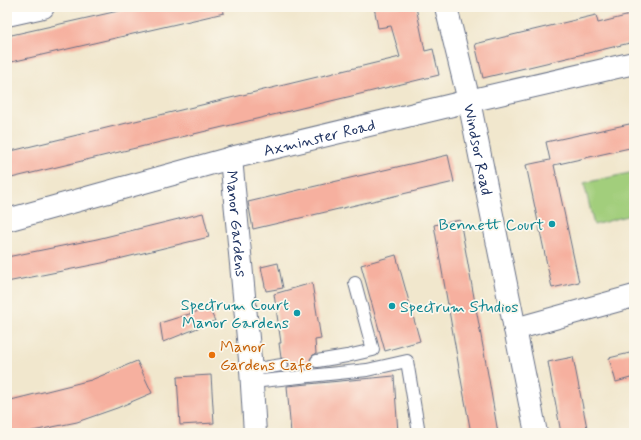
<svg xmlns="http://www.w3.org/2000/svg" width="641" height="440" font-family="Mynerve,sans-serif">
<rect width="100%" height="100%" fill="#fbf7ec"/>
<filter id="ink" filterUnits="userSpaceOnUse"><feTurbulence type="fractalNoise" baseFrequency=".025" numOctaves="2"/><feDisplacementMap in="SourceGraphic" scale="8" xChannelSelector="R" yChannelSelector="G"/><feConvolveMatrix kernelMatrix="1 2 1 2 8 2 1 2 1" color-interpolation-filters="sRGB"/></filter>
<filter id="wash" filterUnits="userSpaceOnUse"><feTurbulence type="fractalNoise" baseFrequency=".012" numOctaves="4" result="noise"/><feDisplacementMap in="SourceGraphic" scale="16" xChannelSelector="R" yChannelSelector="G"/><feGaussianBlur stdDeviation="0.9" result="paint"/><feColorMatrix in="noise" values="0 0 0 0 0 0 0 0 0 0 0 0 0 0 0 0 0 1.4 0 .05"/><feComposite in="paint" operator="in"/></filter>
<g filter="url(#wash)">
<rect width="100%" height="100%" fill="#f1e7cd"/>
<!-- green -->
<path fill="#a2ce7b" stroke="#5e7e6c" d="M 634,172 L 634,214 L 594,225 L 584,183 Z"/>
<g id="blocks">
<!-- building -->
<g fill="#f6b09f">
<path d="M 136,7 L 223,7 L 224,13 L 7,63 L 7,36 Z"/>
<path d="M 374,7 L 416,7 L 425,51 L 433,49 L 439,75 L 7,179 L 7,152 L 400,57 L 391,26 L 378,28 Z"/>
<path d="M 634,14 L 634,42 L 483,78 L 475,44 L 596,15 L 598,23 Z"/>
<path d="M 634,123 L 634,147 L 554,165 L 579,282 L 552,288 L 526,165 L 550,160 L 546,142 Z"/>
<path d="M 448,155 L 454,182 L 253,229 L 248,202 Z"/>
<path d="M 203,213 L 209,237 L 102,263 L 7,282 L 7,257 L 97,239 Z"/>
<path d="M 460,220 L 489,380 L 498,433 L 471,433 L 462,385 L 434,225 Z"/>
<path d="M 396,255 L 420,341 L 385,351 L 361,265 Z"/>
<path d="M 278,263 L 283,288 L 266,291 L 261,267 Z"/>
<path d="M 312,283 L 321,339 L 315,340 L 316,354 L 313,355 L 310,359 L 311,365 L 314,368 L 287,371 L 289,364 L 288,360 L 281,358 L 279,343 L 281,343 L 274,294 Z"/>
<path d="M 209,308 L 215,321 L 163,342 L 160,323 Z"/>
<path d="M 634,352 L 634,377 L 616,382 L 609,358 Z"/>
<path d="M 573,357 L 588,433 L 561,433 L 548,362 Z"/>
<path d="M 137,361 L 152,393 L 117,408 L 77,422 L 23,433 L 7,433 L 7,401 L 91,380 Z"/>
<path d="M 211,375 L 214,423 L 180,425 L 177,377 Z"/>
<path d="M 394,376 L 398,433 L 291,433 L 287,386 Z"/>
</g>
</g>
</g>
<g filter="url(#ink)">
<use href="#blocks" fill-opacity="0" stroke="#666f85" stroke-width="1"/>
<g fill="none" stroke-linecap="round" stroke-linejoin="round">
<!-- service casing -->
<g stroke="#666f85" stroke-width="14">
<g id="service">
<path d="M 317,361 L 347,356 L 373,350 L 355,283"/>
<path d="M 251,370 L 282,365"/>
<path d="M 252,382 L 367,370 L 407,361 L 419,433"/>
</g>
</g>
<!-- minor casing -->
<g stroke="#666f85" stroke-width="24">
<g id="minor">
<path id="s1" d="M 446,7 L 469,101 L 536,433"/>
<path d="M 7,15 L 43,7"/>
<path id="s2" d="M 231,158 L 251,370 L 255,433"/>
<path id="s3" d="M 7,220 L 231,158 L 469,101 L 634,63"/>
<path d="M 515,329 L 634,296"/>
</g>
</g>
<!-- service -->
<use href="#service" stroke="#fff" stroke-width="12"/>
<!-- minor -->
<use href="#minor" stroke="#fff" stroke-width="22"/>
</g>
</g>
<!-- markers -->
<g fill="#0f9aa8" stroke="#fbf7ec" stroke-width="1.5">
<circle cx="552" cy="224" r="4"/>
<circle cx="392" cy="306" r="4"/>
<circle cx="297" cy="313" r="4"/>
</g>
<circle fill="#e8710a" stroke="#fbf7ec" stroke-width="1.5" cx="212" cy="355" r="4"/>
<g text-anchor="middle" stroke-width="3.5" stroke-linejoin="round" paint-order="stroke">
<!-- street labels -->
<g font-size="16" fill="#1b2f5e" stroke="#fbf7ec">
<text dy="6" stroke="none"><textPath href="#s3" startOffset="323">Axminster Road</textPath></text>
<text dy="6" stroke="none"><textPath href="#s1" startOffset="146">Windsor Road</textPath></text>
<text dy="6" stroke="none"><textPath href="#s2" startOffset="66">Manor Gardens</textPath></text>
</g>
<!-- culture labels -->
<g font-size="16" fill="#0d838f" stroke="#fbf7ec" text-anchor="end">
<text x="544" y="230">Bennett Court</text>
<text x="289" y="310">Spectrum Court<tspan x="289" dy="18">Manor Gardens</tspan></text>
<text x="400" y="312" text-anchor="start">Spectrum Studios</text>
</g>
<!-- food labels -->
<g font-size="16" fill="#c56008" stroke="#fbf7ec" text-anchor="start">
<text x="220" y="352">Manor<tspan x="220" dy="18">Gardens Cafe</tspan></text>
</g>
</g>
<!-- margin -->
<rect width="641" height="440" fill="none" stroke="#fbf7ec" stroke-width="24"/>
</svg>
